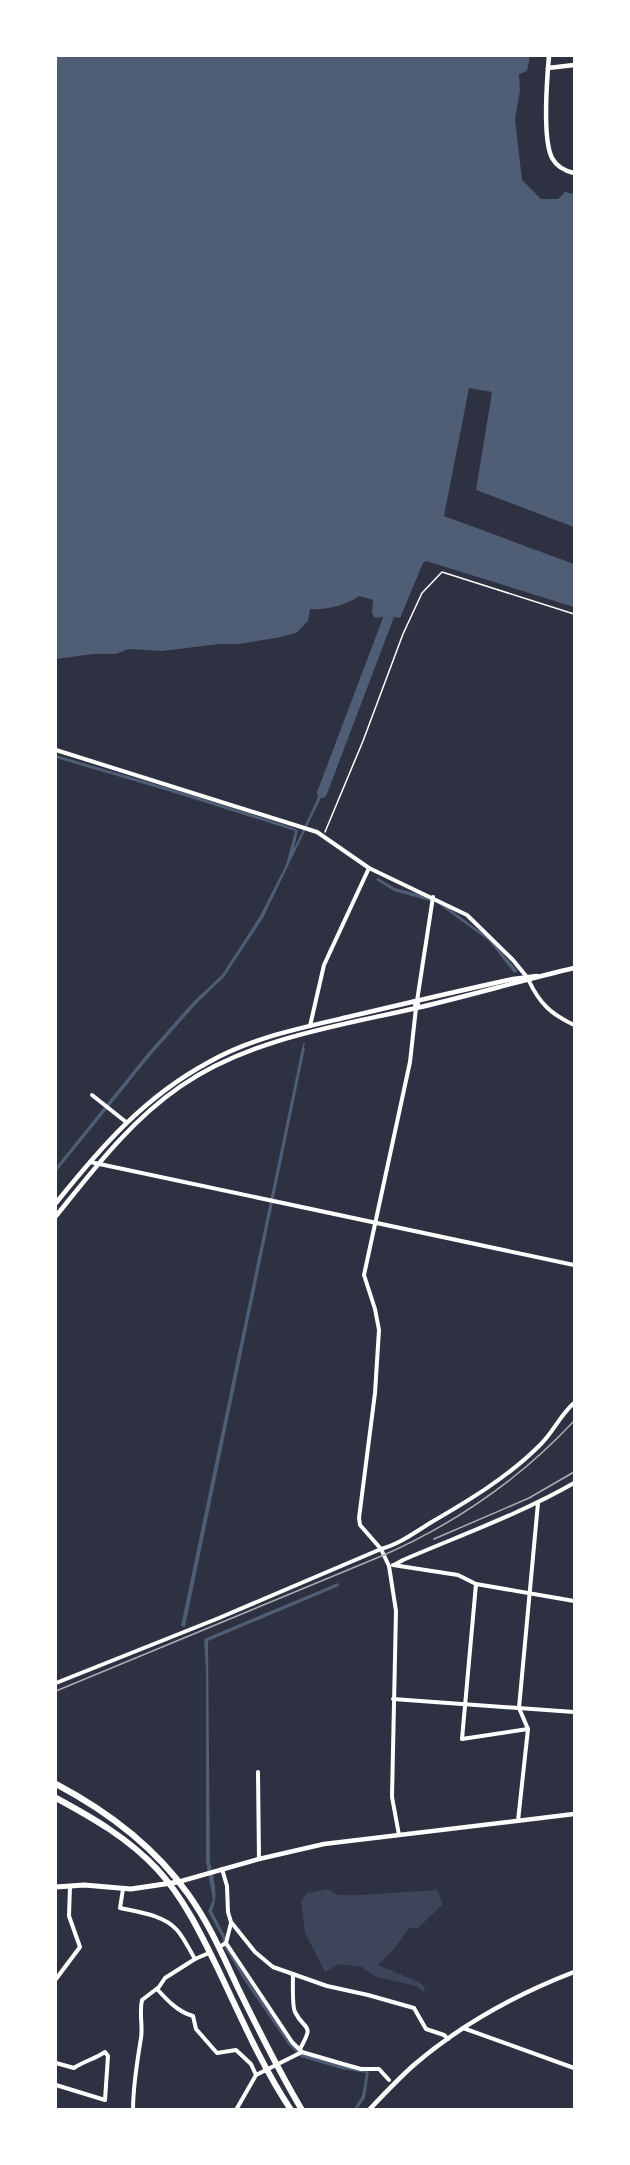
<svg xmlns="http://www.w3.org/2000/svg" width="630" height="2165" font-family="Arial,sans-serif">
<rect width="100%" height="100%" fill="#2d3142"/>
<!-- green -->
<path fill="#3c4559" d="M 327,1889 L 339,1895 L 359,1895 L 437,1890 L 443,1904 L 418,1928 L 409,1928 L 394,1949 L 378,1965 L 421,1983 L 425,1988 L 424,1992 L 416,1986 L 374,1976 L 362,1967 L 338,1964 L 325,1972 L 305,1933 L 301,1901 L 307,1893 Z"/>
<!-- water -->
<g fill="#4f5d75">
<path d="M 56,56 L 530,56 L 527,71 L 519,74 L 520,91 L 515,119 L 522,180 L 541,199 L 558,199 L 565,192 L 574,194 L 574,527 L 476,490 L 492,392 L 469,388 L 444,516 L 574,564 L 574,607 L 426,561 L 423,563 L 400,618 L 389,616 L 375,618 L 372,613 L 373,600 L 359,596 C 345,606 326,610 310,609 L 308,621 L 296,633 L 281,637 L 239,644 L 219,644 L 162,651 L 129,649 L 116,654 L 93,654 L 56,659 Z"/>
<path d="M 56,755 L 179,791 L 288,826 L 298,830 L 294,849 L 326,780 L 329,781 L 263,918 L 224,977 L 197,1003 L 150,1056 L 56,1172 L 56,1167 L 147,1054 L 194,1001 L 222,975 L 260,916 L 286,865 L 295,831 L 178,794 L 56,758 Z"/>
<path d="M 378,878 L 395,888 L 431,897 L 438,900 L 490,939 L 518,971 L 514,973 L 489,941 L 437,903 L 394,891 L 376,880 Z"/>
<path d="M 302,1048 L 305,1048 L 185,1627 L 181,1626 Z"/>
<path d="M 338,1583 L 339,1586 L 208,1641 L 210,1862 C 214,1879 219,1895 212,1911 L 226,1938 L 224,1942 L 247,1979 L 290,2043 L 302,2054 L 342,2066 L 369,2071 L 365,2098 L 357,2109 L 354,2109 L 362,2096 L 366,2073 L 341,2069 L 301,2057 L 288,2044 L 244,1980 L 222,1943 L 223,1939 L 208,1911 L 213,1900 L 206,1862 L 206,1667 L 204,1639 Z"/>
</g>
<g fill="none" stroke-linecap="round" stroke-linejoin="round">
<!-- stream -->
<g stroke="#4f5d75" stroke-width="1.5">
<path d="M 328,952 L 330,948"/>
<path d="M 303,1049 L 304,1043"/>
</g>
<!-- river -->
<path stroke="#4f5d75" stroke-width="10" d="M 322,793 L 389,616 L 391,605"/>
<!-- path -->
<path stroke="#fff" stroke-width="1.5" d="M 325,832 L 363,741 L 403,634 L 422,593 L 442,572 L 574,614"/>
<!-- minor -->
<g stroke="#fff" stroke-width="4">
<path d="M 56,750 L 317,832 L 369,868 L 467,915 L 513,960 L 526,976"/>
<path d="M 529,981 C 540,1004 551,1014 574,1025"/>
<path d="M 419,1007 L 417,1001 L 433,897"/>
<path d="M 310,1026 L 324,965 L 369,868"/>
<path d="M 92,1095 L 126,1122"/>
<path d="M 90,1162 L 574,1265"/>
<path d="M 393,1565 L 458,1575 L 476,1584 L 574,1601"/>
<path d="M 394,1565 L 403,1560 C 461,1535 520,1514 574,1483"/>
<path d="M 476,1584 L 462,1739 L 528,1729"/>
<path d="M 56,1683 L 219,1618 L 381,1549 C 399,1544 414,1533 430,1523 C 468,1501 508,1477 539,1446 C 553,1433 560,1415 574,1403"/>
<path d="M 393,1699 L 574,1712"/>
<path d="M 258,1772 L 259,1859"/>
<path d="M 518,1821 L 528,1729 L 519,1708 L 538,1503"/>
<path d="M 399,1835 L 392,1797 L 396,1611 L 389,1566 L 381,1549 L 360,1525 L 359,1518 L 375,1393 L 379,1330 L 375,1309 L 364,1275 L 410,1062 L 416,1008 L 414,1001"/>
<path d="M 222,1869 L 227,1886 L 228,1912 L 231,1922 L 255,1952 L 273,1967 L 327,1986 L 368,1995 L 414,2008 L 426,2029 L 444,2035 L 448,2039"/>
<path d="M 123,1889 L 120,1908 C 138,1912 164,1915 177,1930 C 184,1938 189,1949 195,1959"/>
<path d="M 226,1943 L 292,2042 L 302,2052 L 343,2064 L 361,2069 L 379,2069 L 389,2080"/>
<path d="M 219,1947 L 226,1943 L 231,1923"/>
<path d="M 293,1974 C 293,1983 292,2006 295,2012 C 305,2032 315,2022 300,2049"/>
<path d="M 56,1979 L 80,1947 L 69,1916 L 70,1886"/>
<path d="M 157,1989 C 167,2000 178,2012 193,2016 L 196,2029 L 217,2053 L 236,2050 L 251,2064 L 256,2075 L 302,2052"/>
<path d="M 463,2028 L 574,2068"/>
<path d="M 56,2063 L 74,2068 C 84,2061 95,2059 105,2052 L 108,2056 L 105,2100 L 56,2085"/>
<path d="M 133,2110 C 133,2085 137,2063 141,2038 C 143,2026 139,2013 142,2000 L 159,1987 L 165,1978 L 195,1959 L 209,1953"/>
<path d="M 236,2110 L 256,2075"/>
</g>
<!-- tertiary -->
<g stroke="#fff" stroke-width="4.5">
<path d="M 549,56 C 547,79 542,138 552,158 C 557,167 565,171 574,173"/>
<path d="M 548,68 L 574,65"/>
<path d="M 56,1203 C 101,1147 144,1097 209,1062 C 251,1038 301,1028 348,1017 C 403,1004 458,991 513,979 L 537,976"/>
<path d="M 56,1216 C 94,1169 130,1121 181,1086 C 251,1038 339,1026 421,1007 C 472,995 523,980 574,968"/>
<path d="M 178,1882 L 259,1859 L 324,1844 L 574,1814"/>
<path d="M 369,2110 C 384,2094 399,2078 415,2064 C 462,2024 517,1994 574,1972"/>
</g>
<!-- secondary -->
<path stroke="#fff" stroke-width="5" d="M 56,1887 L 84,1885 L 131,1889 L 178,1882"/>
<!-- trunk -->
<g stroke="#fff" stroke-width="6">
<path d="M 56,1784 C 107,1811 154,1846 188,1894 C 209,1923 223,1956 238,1988 C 258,2029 278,2070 302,2110"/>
<path d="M 56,1798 C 93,1818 128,1838 157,1869 C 183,1897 200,1932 217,1967 C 240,2015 261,2065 291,2110"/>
</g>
<!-- rail -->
<g stroke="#abadb3" stroke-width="1.5">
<path d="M 434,1539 L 529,1498 L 574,1472"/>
<path d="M 56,1691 L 384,1555 C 456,1523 520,1479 574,1421"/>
</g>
</g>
<!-- border -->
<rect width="630" height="2165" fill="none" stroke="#ffffff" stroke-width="114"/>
</svg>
